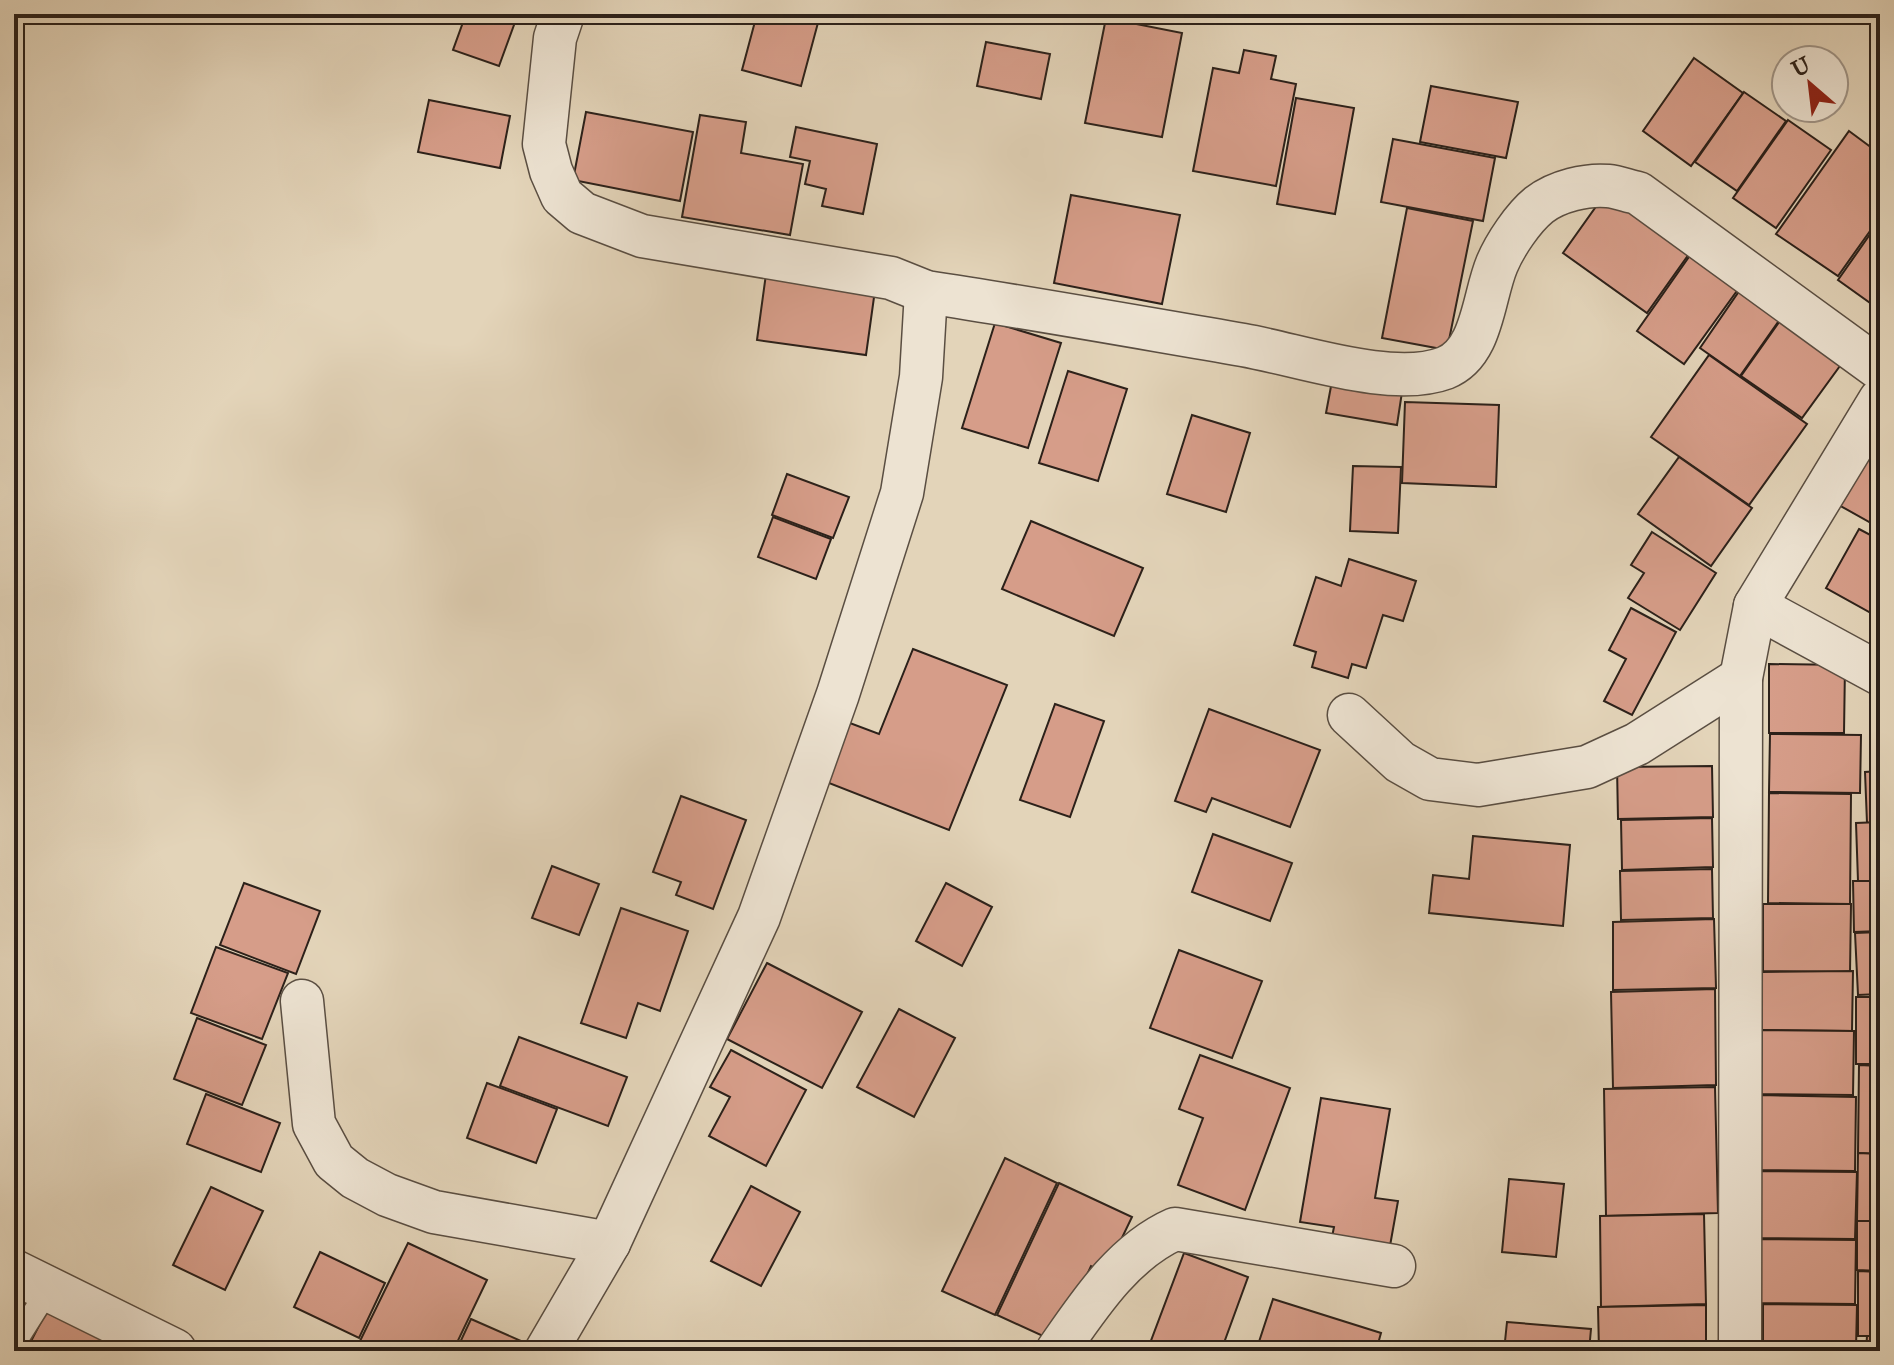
<svg xmlns="http://www.w3.org/2000/svg" width="1894" height="1365" font-family="'IM FELL Great Primer',serif">
<rect width="100%" height="100%" fill="#e3d4b9"/>
<filter id="stains"><feTurbulence type="fractalNoise" baseFrequency=".0025" numOctaves="4"/><feColorMatrix values="0 0 0 0 .2 0 0 0 0 .09 0 0 0 0 .02 0 0 0 .5 -.17"/></filter>
<radialGradient id="worn" r=".72"><stop offset=".6" stop-color="#630" stop-opacity="0"/><stop offset="1" stop-color="#630" stop-opacity=".3"/></radialGradient>
<!-- building -->
<g fill="#d69d89" stroke="#2c211a" stroke-width="2">
<path d="M 466,14 L 518,14 L 499,66 L 453,50 Z"/>
<path d="M 757,14 L 801,14 L 819,19 L 801,86 L 742,70 Z"/>
<path d="M 1106,18 L 1182,33 L 1162,137 L 1085,123 Z"/>
<path d="M 986,42 L 1050,54 L 1041,99 L 977,86 Z"/>
<path d="M 1244,50 L 1276,56 L 1271,79 L 1296,84 L 1276,186 L 1193,171 L 1213,68 L 1239,73 Z"/>
<path d="M 1694,58 L 1743,93 L 1691,166 L 1643,131 Z"/>
<path d="M 1431,86 L 1518,102 L 1506,158 L 1420,142 Z"/>
<path d="M 1744,92 L 1786,121 L 1737,191 L 1695,162 Z"/>
<path d="M 1296,98 L 1354,108 L 1335,214 L 1277,204 Z"/>
<path d="M 429,100 L 510,116 L 500,168 L 418,152 Z"/>
<path d="M 586,112 L 693,132 L 680,201 L 573,180 Z"/>
<path d="M 700,115 L 746,122 L 741,153 L 803,164 L 790,235 L 682,217 Z"/>
<path d="M 1788,120 L 1831,150 L 1776,228 L 1733,198 Z"/>
<path d="M 796,127 L 877,144 L 863,214 L 822,206 L 826,189 L 805,184 L 810,161 L 790,157 Z"/>
<path d="M 1849,131 L 1880,154 L 1880,217 L 1838,276 L 1776,234 Z"/>
<path d="M 1393,139 L 1495,158 L 1483,221 L 1381,202 Z"/>
<path d="M 1605,194 L 1689,254 L 1647,313 L 1563,253 Z"/>
<path d="M 1071,195 L 1180,215 L 1162,304 L 1054,283 Z"/>
<path d="M 1407,208 L 1473,221 L 1447,350 L 1382,338 Z"/>
<path d="M 1880,220 L 1880,310 L 1838,280 Z"/>
<path d="M 1691,254 L 1739,288 L 1684,364 L 1637,331 Z"/>
<path d="M 766,274 L 875,290 L 866,355 L 757,340 Z"/>
<path d="M 1742,287 L 1783,315 L 1740,376 L 1700,348 Z"/>
<path d="M 1784,315 L 1845,359 L 1802,418 L 1741,376 Z"/>
<path d="M 995,323 L 1061,343 L 1028,448 L 962,428 Z"/>
<path d="M 1709,355 L 1807,424 L 1749,505 L 1651,437 Z"/>
<path d="M 1068,371 L 1127,389 L 1098,481 L 1039,463 Z"/>
<path d="M 1332,381 L 1402,392 L 1397,425 L 1326,413 Z"/>
<path d="M 1405,402 L 1499,405 L 1496,487 L 1402,483 Z"/>
<path d="M 1192,415 L 1250,433 L 1226,512 L 1167,494 Z"/>
<path d="M 1872,441 L 1880,445 L 1880,528 L 1837,504 Z"/>
<path d="M 1679,457 L 1752,508 L 1711,566 L 1638,514 Z"/>
<path d="M 1353,466 L 1401,467 L 1398,533 L 1350,531 Z"/>
<path d="M 787,474 L 849,497 L 833,538 L 772,515 Z"/>
<path d="M 773,517 L 831,539 L 816,579 L 758,557 Z"/>
<path d="M 1031,521 L 1143,568 L 1114,636 L 1002,589 Z"/>
<path d="M 1859,529 L 1880,540 L 1880,618 L 1826,588 Z"/>
<path d="M 1652,532 L 1716,573 L 1680,630 L 1628,598 L 1644,573 L 1631,565 Z"/>
<path d="M 1349,559 L 1416,581 L 1403,621 L 1383,615 L 1366,668 L 1352,664 L 1348,678 L 1312,667 L 1316,652 L 1294,645 L 1316,577 L 1341,586 Z"/>
<path d="M 1631,608 L 1676,632 L 1632,715 L 1604,701 L 1626,659 L 1609,650 Z"/>
<path d="M 913,649 L 1007,685 L 949,830 L 811,776 L 834,717 L 879,734 Z"/>
<path d="M 1769,664 L 1845,665 L 1844,733 L 1769,733 Z"/>
<path d="M 1055,704 L 1104,721 L 1070,817 L 1020,800 Z"/>
<path d="M 1209,709 L 1320,750 L 1290,827 L 1212,798 L 1206,812 L 1175,801 Z"/>
<path d="M 1770,734 L 1861,735 L 1860,793 L 1769,792 Z"/>
<path d="M 1871,734 L 1880,734 L 1880,771 L 1873,771 Z"/>
<path d="M 1712,766 L 1713,817 L 1618,819 L 1617,767 Z"/>
<path d="M 1880,771 L 1880,822 L 1867,823 L 1865,772 Z"/>
<path d="M 1769,793 L 1851,794 L 1850,904 L 1768,903 Z"/>
<path d="M 681,796 L 746,820 L 713,909 L 676,895 L 681,882 L 653,872 Z"/>
<path d="M 1712,818 L 1713,867 L 1622,870 L 1621,820 Z"/>
<path d="M 1880,822 L 1880,881 L 1858,881 L 1856,823 Z"/>
<path d="M 1213,834 L 1292,863 L 1270,921 L 1192,892 Z"/>
<path d="M 1473,836 L 1570,845 L 1563,926 L 1429,913 L 1433,875 L 1469,879 Z"/>
<path d="M 552,866 L 599,884 L 579,935 L 532,918 Z"/>
<path d="M 1712,869 L 1713,918 L 1621,920 L 1620,871 Z"/>
<path d="M 1853,881 L 1880,881 L 1880,931 L 1854,932 Z"/>
<path d="M 244,883 L 320,911 L 296,974 L 220,945 Z"/>
<path d="M 946,883 L 992,907 L 962,966 L 916,941 Z"/>
<path d="M 1763,904 L 1851,904 L 1850,972 L 1763,971 Z"/>
<path d="M 621,908 L 688,931 L 660,1011 L 638,1003 L 626,1038 L 581,1023 Z"/>
<path d="M 1714,919 L 1716,988 L 1613,990 L 1613,922 Z"/>
<path d="M 1880,932 L 1880,994 L 1858,995 L 1855,933 Z"/>
<path d="M 216,947 L 288,973 L 262,1039 L 191,1013 Z"/>
<path d="M 1179,950 L 1262,981 L 1232,1058 L 1150,1028 Z"/>
<path d="M 767,963 L 862,1012 L 822,1088 L 727,1039 Z"/>
<path d="M 1853,971 L 1852,1031 L 1762,1030 L 1762,972 Z"/>
<path d="M 1715,989 L 1716,1085 L 1613,1088 L 1611,992 Z"/>
<rect x="1856" y="997" width="24" height="67"/>
<path d="M 899,1009 L 955,1038 L 914,1117 L 857,1087 Z"/>
<path d="M 197,1018 L 266,1045 L 242,1105 L 174,1079 Z"/>
<path d="M 1762,1030 L 1854,1031 L 1853,1095 L 1761,1094 Z"/>
<path d="M 519,1037 L 627,1077 L 608,1126 L 500,1086 Z"/>
<path d="M 731,1050 L 806,1090 L 766,1166 L 709,1136 L 730,1097 L 710,1087 Z"/>
<path d="M 1200,1055 L 1290,1088 L 1245,1210 L 1178,1185 L 1203,1118 L 1179,1109 Z"/>
<path d="M 1859,1065 L 1880,1066 L 1880,1154 L 1858,1153 Z"/>
<path d="M 487,1083 L 557,1109 L 536,1163 L 467,1138 Z"/>
<path d="M 1715,1087 L 1718,1213 L 1606,1216 L 1604,1089 Z"/>
<path d="M 206,1094 L 280,1123 L 261,1172 L 187,1144 Z"/>
<path d="M 1760,1095 L 1856,1097 L 1855,1171 L 1759,1170 Z"/>
<path d="M 1321,1098 L 1390,1109 L 1375,1198 L 1398,1201 L 1388,1257 L 1330,1247 L 1334,1227 L 1300,1222 Z"/>
<path d="M 1858,1153 L 1880,1154 L 1880,1221 L 1857,1221 Z"/>
<path d="M 1005,1158 L 1057,1183 L 995,1315 L 942,1291 Z"/>
<path d="M 1759,1171 L 1857,1172 L 1855,1239 L 1758,1238 Z"/>
<path d="M 1509,1179 L 1564,1184 L 1556,1257 L 1502,1252 Z"/>
<path d="M 1059,1183 L 1132,1217 L 1105,1273 L 1091,1266 L 1056,1342 L 997,1315 Z"/>
<path d="M 751,1186 L 800,1212 L 761,1286 L 711,1261 Z"/>
<path d="M 211,1187 L 263,1211 L 225,1290 L 173,1265 Z"/>
<path d="M 1704,1214 L 1706,1304 L 1601,1307 L 1600,1216 Z"/>
<path d="M 1857,1221 L 1880,1221 L 1880,1271 L 1857,1270 Z"/>
<path d="M 1754,1239 L 1856,1240 L 1855,1304 L 1753,1303 Z"/>
<path d="M 408,1243 L 487,1280 L 453,1351 L 381,1351 L 360,1341 Z"/>
<path d="M 320,1252 L 385,1283 L 359,1338 L 294,1307 Z"/>
<path d="M 1184,1253 L 1248,1277 L 1221,1351 L 1163,1351 L 1149,1346 Z"/>
<path d="M 1858,1271 L 1880,1272 L 1880,1336 L 1858,1336 Z"/>
<path d="M 1273,1299 L 1381,1333 L 1376,1351 L 1256,1351 Z"/>
<path d="M 1763,1304 L 1857,1305 L 1856,1348 L 1763,1347 Z"/>
<path d="M 1706,1305 L 1706,1351 L 1599,1351 L 1598,1307 Z"/>
<path d="M 48,1308 L 113,1341 L 108,1351 L 26,1351 Z"/>
<path d="M 471,1319 L 521,1341 L 516,1351 L 456,1351 Z"/>
<path d="M 1507,1322 L 1591,1329 L 1589,1351 L 1504,1351 Z"/>
<path d="M 1867,1336 L 1880,1336 L 1880,1351 L 1866,1351 Z"/>
</g>
<g fill="none" stroke-linecap="round" stroke-linejoin="round">
<!-- service casing -->
<g stroke="#5a4e42" stroke-width="25">
<path id="service" d="M 14,1344 L 48,1290"/>
</g>
<!-- minor casing -->
<g stroke="#5a4e42" stroke-width="45">
<g id="minor">
<path d="M 563,14 L 555,38 L 544,144 L 551,171 L 562,196 L 582,213 L 642,236 L 891,278 L 926,292 C 1032,308 1137,327 1243,345 C 1300,355 1392,388 1445,368 C 1483,353 1483,297 1497,264 C 1505,245 1523,218 1539,205 C 1557,191 1587,184 1608,186 C 1618,187 1628,191 1638,193 L 1880,369"/>
<path d="M 1755,606 L 1880,674"/>
<path d="M 1349,715 L 1400,762 L 1430,779 L 1478,785 L 1587,767 L 1637,744 L 1741,678"/>
<path d="M 302,1001 L 314,1124 L 334,1161 L 355,1178 L 387,1195 L 434,1212 L 609,1243"/>
<path d="M 546,1351 L 609,1243 L 759,917 L 838,694 L 902,493 L 921,377 L 926,292"/>
<path d="M 1057,1351 C 1089,1305 1123,1252 1175,1229 L 1394,1266"/>
<path d="M 1740,1351 L 1741,678 L 1755,606 L 1880,400"/>
</g>
</g>
<!-- tertiary casing -->
<g stroke="#5a4e42" stroke-width="47">
<path id="tertiary" d="M 14,1272 L 174,1351"/>
</g>
<!-- service -->
<use href="#service" stroke="#ede3d2" stroke-width="22"/>
<!-- minor -->
<use href="#minor" stroke="#ede3d2" stroke-width="42"/>
<!-- tertiary -->
<use href="#tertiary" stroke="#ede3d2" stroke-width="44"/>
</g>
<!-- margin -->
<rect width="1894" height="1365" fill="none" stroke="#e3d4b9" stroke-width="48"/>
<rect x="16" y="16" width="1862" height="1333" fill="none" stroke="#2c211a" stroke-width="4"/>
<rect x="24" y="24" width="1846" height="1317" fill="none" stroke="#2c211a" stroke-width="2"/>
<!-- north arrow -->
<g transform="translate(1810 84) rotate(332)"><circle r="38" fill="#ede3d2" stroke="#a09588" stroke-width="2"/>
<path d="M0-6L14 30L0 20L-14 30Z" fill="#8f2418"/>
<text y="-12" font-size="22" font-weight="bold" text-anchor="middle" fill="#2c211a">U</text>
</g>
<rect width="100%" height="100%" filter="url(#stains)"/>
<rect width="100%" height="100%" fill="url(#worn)"/>
</svg>
